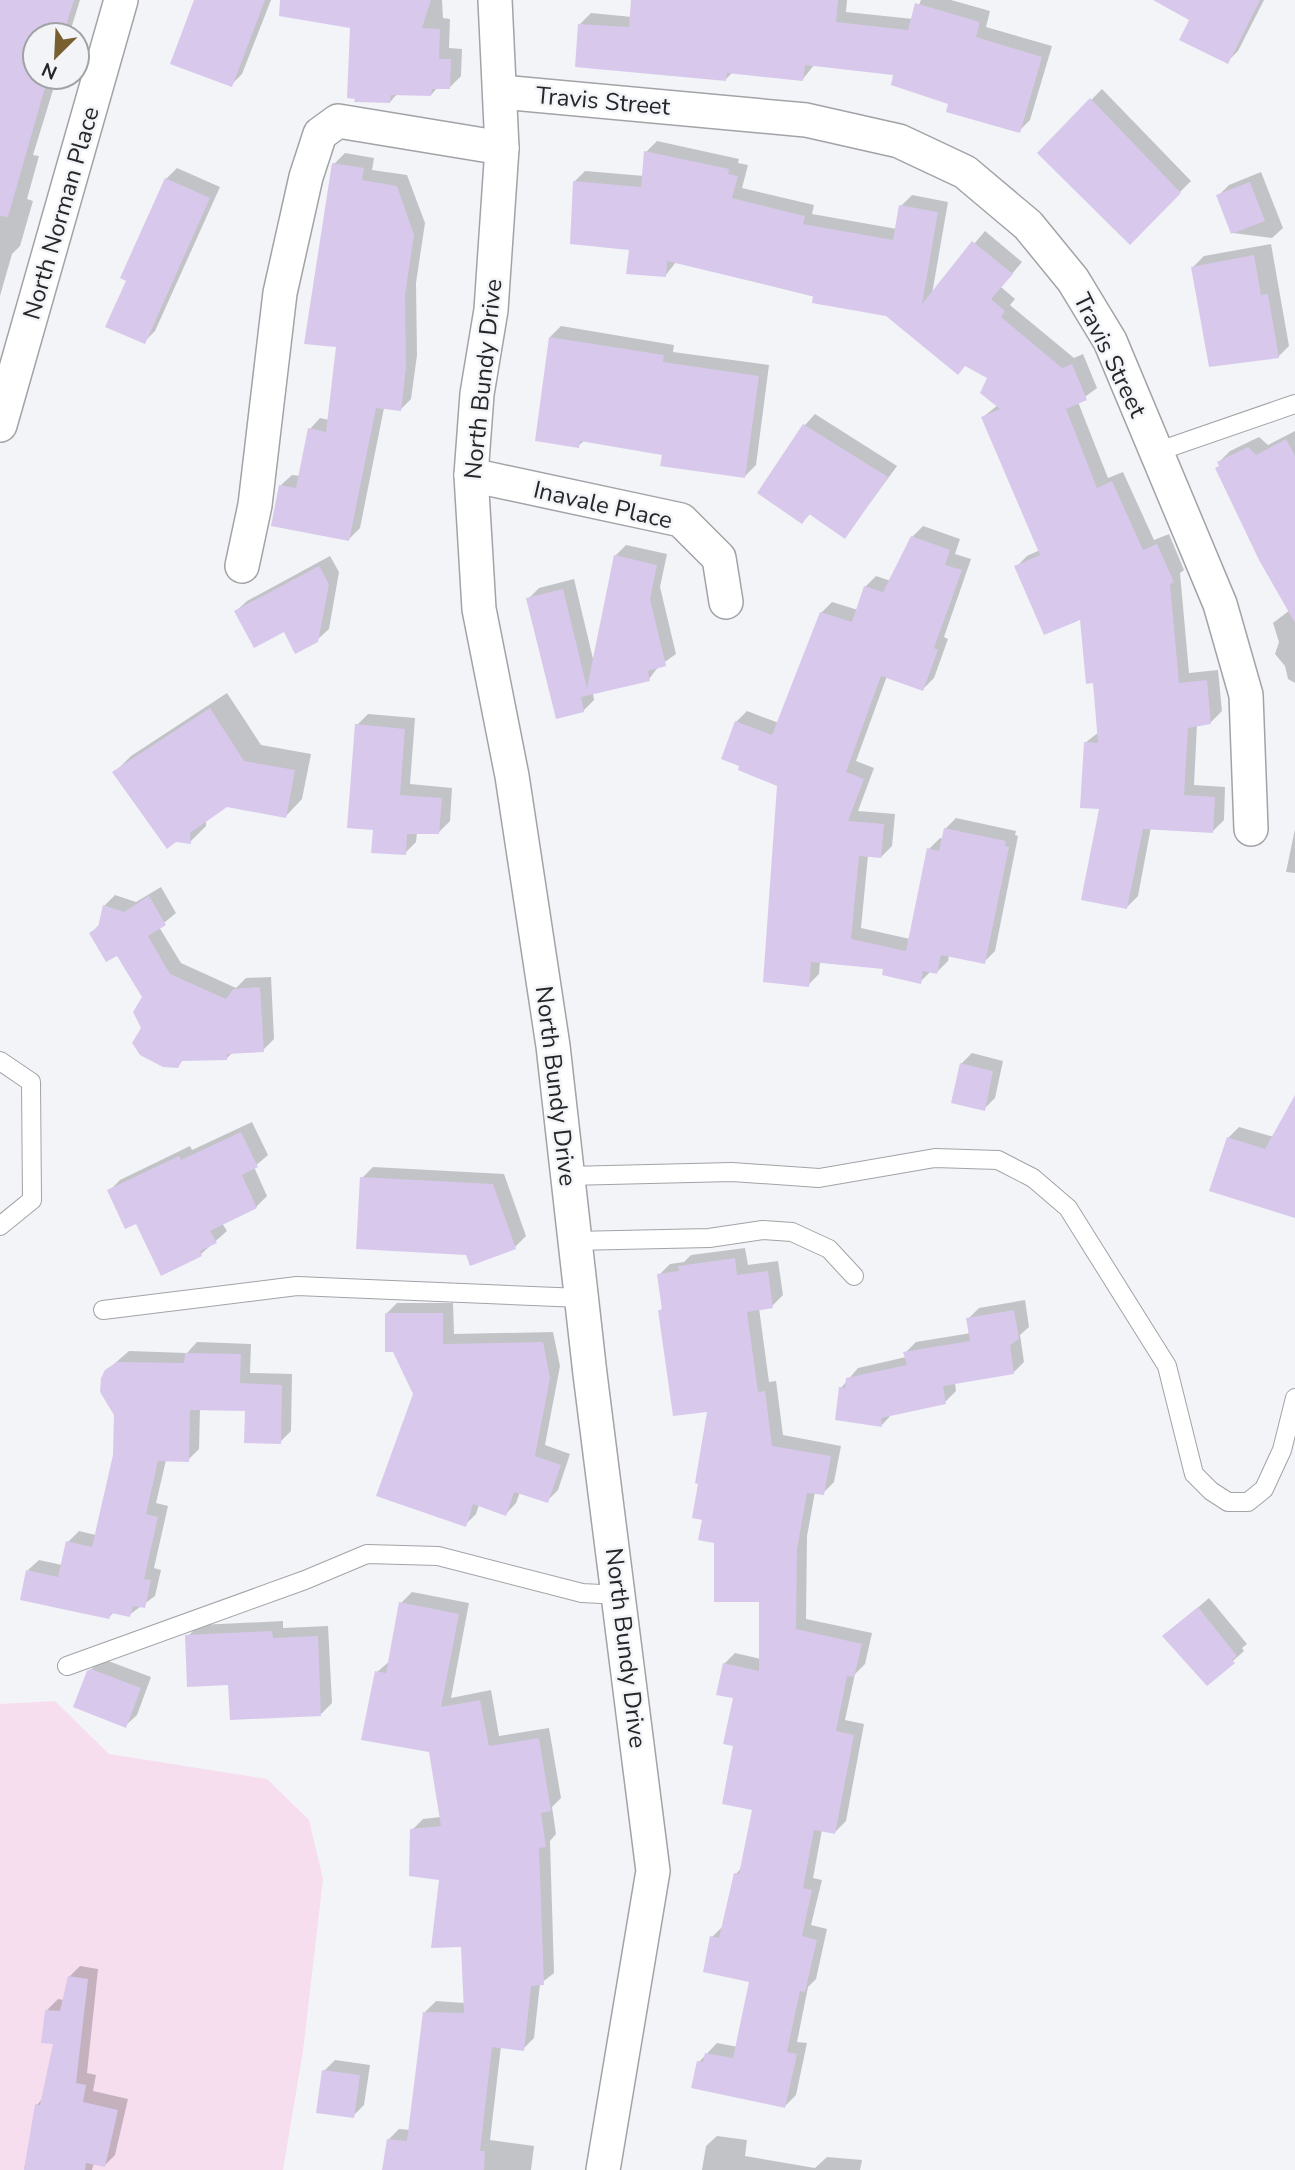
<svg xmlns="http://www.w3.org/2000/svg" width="1295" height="2170" font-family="'Nunito Sans',sans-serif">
<rect width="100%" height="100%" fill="#f2f4f8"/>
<!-- green -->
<path fill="#f7deee" d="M 55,1701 L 109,1754 L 267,1779 L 309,1820 L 323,1879 L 303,2051 L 283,2170 L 0,2170 L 0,1704 Z"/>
<!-- shadow -->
<g fill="#0003">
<path d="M 0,0 L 80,0 L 69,35 L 35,35 L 35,77 L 57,77 L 33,155 L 39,156 L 27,199 L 33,201 L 20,246 L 12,254 L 0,296 Z"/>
<path d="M 196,0 L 271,0 L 242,74 L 231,85 Z"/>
<path d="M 326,0 L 442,0 L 443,18 L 450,19 L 449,48 L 462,49 L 461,76 L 450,87 L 438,87 L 431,95 L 398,93 L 390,102 L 352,26 Z"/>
<path d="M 633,0 L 847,0 L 846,12 L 913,19 L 921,0 L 951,0 L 990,11 L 986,27 L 1052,46 L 1030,120 L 1019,131 L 895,74 L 814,65 L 803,79 L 733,72 L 725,80 L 580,24 L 591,13 L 632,17 Z"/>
<path d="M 1194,0 L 1264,0 L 1238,51 L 1227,62 L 1191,19 Z"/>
<path d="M 1102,89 L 1191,181 L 1130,242 L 1039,153 Z"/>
<path d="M 657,141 L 739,159 L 738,163 L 748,165 L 742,188 L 814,205 L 812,214 L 897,229 L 901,206 L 912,195 L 948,202 L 932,294 L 985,231 L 1022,262 L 1001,287 L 1015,299 L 1010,305 L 1074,358 L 1083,354 L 1097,388 L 1078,402 L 1108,478 L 1123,472 L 1154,540 L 1169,534 L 1184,570 L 1180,573 L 1189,673 L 1218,670 L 1222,711 L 1211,722 L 1197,724 L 1194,785 L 1225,787 L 1224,820 L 1213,831 L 1151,827 L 1138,896 L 1127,907 L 1085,743 L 1099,732 L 1095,681 L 1082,617 L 1016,567 L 1027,556 L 1040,550 L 983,417 L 998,405 L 989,378 L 887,315 L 676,262 L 665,276 L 630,248 L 574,182 L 585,171 L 644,176 L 646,152 Z"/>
<path d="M 345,153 L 374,158 L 372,170 L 407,175 L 425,223 L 416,283 L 417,355 L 411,399 L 400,410 L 384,408 L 360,528 L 349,539 L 281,485 L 292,475 L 300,476 L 310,429 L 320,418 L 329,420 L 338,346 L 334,164 Z"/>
<path d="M 177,168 L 220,187 L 155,331 L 144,342 L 128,280 L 166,179 Z"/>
<path d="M 1261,172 L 1283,228 L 1272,238 L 1233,233 L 1218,196 L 1229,185 Z"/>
<path d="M 1271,244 L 1289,346 L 1278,357 L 1193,267 L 1204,256 Z"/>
<path d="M 561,326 L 674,345 L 673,352 L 769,365 L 756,465 L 745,476 L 664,453 L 585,440 L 578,446 L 550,337 Z"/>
<path d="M 815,414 L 897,466 L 845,537 L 811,513 L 802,522 L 805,425 Z"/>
<path d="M 1295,431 L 1295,683 L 1288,679 L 1285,666 L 1275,654 L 1279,642 L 1273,623 L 1290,610 L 1219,462 L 1230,451 L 1259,437 L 1268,445 Z"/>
<path d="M 923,526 L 960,539 L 955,554 L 971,559 L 944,637 L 948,639 L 934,678 L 923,689 L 887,676 L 856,761 L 874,768 L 858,811 L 895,814 L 892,846 L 881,857 L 868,855 L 861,928 L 910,939 L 929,849 L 940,838 L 943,839 L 945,829 L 956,818 L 1016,831 L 1015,835 L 1018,836 L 995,951 L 984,962 L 949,955 L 948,961 L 937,972 L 931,971 L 920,982 L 886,967 L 820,961 L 819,974 L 808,985 L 779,784 L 736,722 L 747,711 L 779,723 L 821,613 L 832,602 L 858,610 L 865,587 L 876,576 L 891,581 L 912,537 Z"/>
<path d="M 626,545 L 667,554 L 660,587 L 676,654 L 659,666 L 649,679 L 593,693 L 594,700 L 583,711 L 528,599 L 539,588 L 574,579 L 594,663 L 615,556 Z"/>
<path d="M 330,556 L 339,572 L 329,629 L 317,640 L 236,611 L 247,601 Z"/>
<path d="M 227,693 L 261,745 L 311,754 L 302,799 L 286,816 L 227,805 L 206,820 L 206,826 L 190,842 L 115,772 L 131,756 Z"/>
<path d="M 368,714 L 415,718 L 410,784 L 452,788 L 450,821 L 439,832 L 417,832 L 416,842 L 405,853 L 374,829 L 357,725 Z"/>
<path d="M 1295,829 L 1295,873 L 1286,872 Z"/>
<path d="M 161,887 L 176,913 L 159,927 L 181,963 L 236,988 L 246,978 L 271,977 L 274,1039 L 263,1050 L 233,1052 L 227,1058 L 184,1059 L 177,1066 L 143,1028 L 144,997 L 117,953 L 91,933 L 100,924 L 104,906 L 115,895 L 136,902 Z"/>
<path d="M 972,1053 L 1003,1061 L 995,1098 L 984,1109 L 961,1064 Z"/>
<path d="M 1295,1099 L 1295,1216 L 1228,1138 L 1239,1127 L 1274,1137 Z"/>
<path d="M 252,1122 L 268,1155 L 254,1167 L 267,1196 L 256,1207 L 222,1223 L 227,1231 L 201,1254 L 137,1222 L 109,1191 L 120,1180 L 190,1146 L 192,1150 Z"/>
<path d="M 373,1167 L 504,1174 L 526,1236 L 515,1247 L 362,1178 Z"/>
<path d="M 745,1248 L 748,1265 L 778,1261 L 783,1295 L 772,1306 L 759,1308 L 769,1382 L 776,1381 L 783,1435 L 841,1446 L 834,1482 L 823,1493 L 815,1492 L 807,1536 L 806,1619 L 872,1633 L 865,1664 L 855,1674 L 845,1720 L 864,1724 L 846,1821 L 835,1832 L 822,1830 L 813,1878 L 822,1880 L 811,1925 L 827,1929 L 816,1979 L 808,1987 L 797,2042 L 807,2043 L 796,2095 L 785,2106 L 699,2062 L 717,2043 L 738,2047 L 751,1981 L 712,1937 L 723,1926 L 736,1874 L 742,1867 L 754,1808 L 735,1745 L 735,1697 L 724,1664 L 735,1653 L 761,1659 L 761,1600 L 716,1542 L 704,1518 L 709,1410 L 660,1311 L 663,1307 L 659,1275 L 670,1264 L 684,1262 L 691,1255 Z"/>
<path d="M 1025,1300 L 1029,1327 L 1020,1335 L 1024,1362 L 1013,1373 L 955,1383 L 956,1391 L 945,1402 L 893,1413 L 882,1425 L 841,1388 L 858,1368 L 906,1357 L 905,1353 L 916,1342 L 971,1333 L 968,1319 L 979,1308 Z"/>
<path d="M 397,1303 L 453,1303 L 454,1334 L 553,1332 L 560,1366 L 545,1445 L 570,1454 L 558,1490 L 547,1501 L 520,1492 L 516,1503 L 506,1514 L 479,1505 L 476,1514 L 465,1525 L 386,1314 Z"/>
<path d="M 197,1342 L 251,1344 L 250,1373 L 292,1374 L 291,1431 L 280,1442 L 247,1410 L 200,1408 L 199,1449 L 188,1460 L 166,1460 L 156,1503 L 168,1506 L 154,1568 L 161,1570 L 155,1596 L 129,1615 L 114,1612 L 109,1617 L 28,1570 L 39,1560 L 62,1565 L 68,1542 L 79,1531 L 96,1535 L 115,1455 L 116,1414 L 106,1371 L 129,1351 L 187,1353 Z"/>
<path d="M 412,1592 L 469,1603 L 451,1698 L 491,1690 L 499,1736 L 549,1728 L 561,1798 L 552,1807 L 556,1834 L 550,1841 L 554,1973 L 540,1984 L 534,2038 L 523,2049 L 501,2046 L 490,2140 L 534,2146 L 531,2170 L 384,2170 L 388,2140 L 399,2129 L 410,2130 L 425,2012 L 436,2001 L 465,2003 L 463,1945 L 441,1879 L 412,1830 L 423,1819 L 441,1817 L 430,1751 L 377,1672 L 390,1661 L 401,1603 Z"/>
<path d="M 1209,1598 L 1247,1644 L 1242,1648 L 1244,1651 L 1207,1684 L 1165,1636 Z"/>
<path d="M 283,1621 L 283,1628 L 328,1626 L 332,1703 L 321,1714 L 229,1683 L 188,1636 L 199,1625 Z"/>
<path d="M 103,1659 L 151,1677 L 137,1715 L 126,1725 L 88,1672 Z"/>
<path d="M 80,1966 L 98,1969 L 87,2073 L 96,2075 L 93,2091 L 128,2099 L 115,2155 L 104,2166 L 94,2163 L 92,2170 L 24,2170 L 37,2105 L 43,2098 L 55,2043 L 47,2010 L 58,1999 L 64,2000 L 69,1977 Z"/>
<path d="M 335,2060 L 370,2065 L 364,2105 L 353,2116 L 324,2071 Z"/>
<path d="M 717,2136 L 747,2140 L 745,2156 L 815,2168 L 827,2157 L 862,2160 L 860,2170 L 702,2170 L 706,2146 Z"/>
</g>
<!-- building -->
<g fill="#d8c9ec">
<path d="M 0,0 L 74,0 L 63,35 L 35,35 L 35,77 L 48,77 L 8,217 L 0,216 Z"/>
<path d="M 194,0 L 265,0 L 232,87 L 170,64 Z"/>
<path d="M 280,0 L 431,0 L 422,28 L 440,29 L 439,59 L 451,59 L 450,89 L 432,89 L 431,96 L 391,95 L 390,103 L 354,102 L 355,99 L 347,98 L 350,28 L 279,16 Z"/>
<path d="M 631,0 L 838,0 L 836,22 L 908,30 L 915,3 L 980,22 L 976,37 L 1042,57 L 1020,133 L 946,112 L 948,104 L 891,85 L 893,75 L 805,65 L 803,81 L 727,73 L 726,81 L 575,67 L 578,24 L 629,27 Z"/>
<path d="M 1153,0 L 1260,0 L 1228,64 L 1179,40 L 1189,20 Z"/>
<path d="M 1090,98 L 1181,193 L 1130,245 L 1037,153 Z"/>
<path d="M 644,151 L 729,169 L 728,174 L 738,176 L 732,198 L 805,216 L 803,224 L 893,240 L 899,205 L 938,212 L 922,304 L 972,241 L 1013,274 L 991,299 L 1005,311 L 1001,317 L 1062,368 L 1072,364 L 1087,400 L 1066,409 L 1097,488 L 1112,481 L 1143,550 L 1157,544 L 1174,582 L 1170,584 L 1179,683 L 1207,680 L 1211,724 L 1188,728 L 1184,795 L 1215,797 L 1213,833 L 1143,829 L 1127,909 L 1081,900 L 1099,809 L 1080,808 L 1084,742 L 1098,743 L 1093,683 L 1086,684 L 1080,620 L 1044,635 L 1014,566 L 1040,555 L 981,417 L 1000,409 L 980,393 L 987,378 L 965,366 L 958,375 L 886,316 L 812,303 L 813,296 L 667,261 L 666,277 L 626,274 L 629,250 L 570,244 L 573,181 L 641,187 Z"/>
<path d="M 332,163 L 364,168 L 362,180 L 397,186 L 414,235 L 405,295 L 406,367 L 401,411 L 376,408 L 349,541 L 271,526 L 279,485 L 296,488 L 308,428 L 326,432 L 336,347 L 304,344 Z"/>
<path d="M 165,178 L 210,198 L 145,344 L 105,327 L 126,281 L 120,278 Z"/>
<path d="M 1250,182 L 1265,221 L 1231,234 L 1216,195 Z"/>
<path d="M 1254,255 L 1261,295 L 1268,294 L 1279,358 L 1209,367 L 1191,267 Z"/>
<path d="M 549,337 L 664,355 L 663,362 L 759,376 L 745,478 L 660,466 L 662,455 L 580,441 L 579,448 L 535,441 Z"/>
<path d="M 803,424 L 888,477 L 845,539 L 809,514 L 802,524 L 757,493 Z"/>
<path d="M 1286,439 L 1295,456 L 1295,623 L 1259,560 L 1215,468 L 1219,466 L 1217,462 L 1248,447 L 1256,455 Z"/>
<path d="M 911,536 L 950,550 L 945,565 L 962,570 L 934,648 L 938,650 L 923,691 L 881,676 L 846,772 L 864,779 L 848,821 L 884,824 L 881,858 L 859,856 L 851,939 L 906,951 L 927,848 L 939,851 L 944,828 L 1006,841 L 1005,846 L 1009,847 L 985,964 L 941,955 L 937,974 L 923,971 L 921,984 L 882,975 L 883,969 L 811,962 L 809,987 L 763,982 L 777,786 L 738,770 L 739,766 L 721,759 L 735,721 L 772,735 L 820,612 L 852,622 L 864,586 L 883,592 Z"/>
<path d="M 614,555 L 657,565 L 650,599 L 666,666 L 648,671 L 650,681 L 581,697 L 584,712 L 556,719 L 526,598 L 563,589 L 587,688 Z"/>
<path d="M 319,566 L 329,584 L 318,642 L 295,654 L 284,632 L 254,648 L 234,611 Z"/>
<path d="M 210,708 L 244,761 L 295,770 L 286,818 L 227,807 L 190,833 L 191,844 L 176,842 L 167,849 L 112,772 Z"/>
<path d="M 355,724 L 405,729 L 400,795 L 442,798 L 439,834 L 407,834 L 406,855 L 371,853 L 373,830 L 347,828 Z"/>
<path d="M 149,896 L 166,925 L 148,936 L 170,974 L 226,999 L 233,989 L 260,987 L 264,1052 L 227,1054 L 227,1060 L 182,1061 L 178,1068 L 163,1067 L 140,1055 L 132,1043 L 141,1028 L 133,1012 L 142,997 L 117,956 L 106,962 L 89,933 L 98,927 L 103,905 L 124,912 Z"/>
<path d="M 960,1063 L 993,1071 L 985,1111 L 951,1103 Z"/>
<path d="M 1295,1095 L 1295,1218 L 1209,1191 L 1227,1137 L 1265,1149 Z"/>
<path d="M 241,1132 L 258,1167 L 242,1175 L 257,1208 L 210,1231 L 217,1243 L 200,1251 L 202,1256 L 161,1276 L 136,1224 L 125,1229 L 107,1190 L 179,1156 L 181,1160 Z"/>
<path d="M 360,1177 L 493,1184 L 516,1249 L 470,1266 L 466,1255 L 356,1249 Z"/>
<path d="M 735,1258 L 737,1275 L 768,1271 L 773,1308 L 747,1312 L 758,1392 L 765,1391 L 772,1446 L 831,1456 L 824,1495 L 807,1493 L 797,1549 L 796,1629 L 862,1644 L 854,1677 L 847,1676 L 836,1731 L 854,1735 L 835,1834 L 814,1830 L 803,1888 L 812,1890 L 802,1936 L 817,1940 L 805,1992 L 800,1991 L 787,2052 L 797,2054 L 785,2108 L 691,2088 L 697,2061 L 703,2062 L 705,2053 L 733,2058 L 749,1982 L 703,1972 L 710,1936 L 719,1938 L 734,1873 L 739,1874 L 752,1810 L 722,1804 L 733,1746 L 723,1744 L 733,1698 L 716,1695 L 723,1663 L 759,1671 L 759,1602 L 714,1602 L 714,1543 L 698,1540 L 702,1520 L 692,1518 L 698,1484 L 695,1483 L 707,1412 L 673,1416 L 658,1310 L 662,1310 L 657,1274 L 679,1271 L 678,1266 Z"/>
<path d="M 1014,1310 L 1019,1339 L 1010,1345 L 1014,1374 L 943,1386 L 946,1404 L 881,1418 L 882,1427 L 835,1420 L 839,1387 L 845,1388 L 846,1378 L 907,1365 L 903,1352 L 970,1341 L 966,1318 Z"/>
<path d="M 385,1313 L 443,1313 L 443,1344 L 543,1342 L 550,1378 L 535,1456 L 561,1465 L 548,1503 L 514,1492 L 506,1516 L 473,1504 L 466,1527 L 376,1496 L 413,1394 L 393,1352 L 385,1352 Z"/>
<path d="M 185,1353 L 241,1354 L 240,1383 L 282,1385 L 281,1444 L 244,1443 L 245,1411 L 190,1410 L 189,1462 L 158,1461 L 146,1514 L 158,1517 L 144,1579 L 151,1580 L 145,1608 L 133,1606 L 130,1617 L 111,1613 L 109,1619 L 20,1600 L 26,1570 L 58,1577 L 66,1541 L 92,1547 L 113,1455 L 114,1415 L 100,1392 L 101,1378 L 105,1370 L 117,1362 L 184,1363 Z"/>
<path d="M 399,1602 L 459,1614 L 441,1707 L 480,1700 L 489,1746 L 539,1738 L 551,1811 L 541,1813 L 546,1847 L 539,1848 L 544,1985 L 531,1986 L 524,2051 L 492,2047 L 480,2151 L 485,2151 L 484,2170 L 382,2170 L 387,2139 L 407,2141 L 423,2012 L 464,2013 L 461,1947 L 431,1948 L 439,1880 L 409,1876 L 410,1829 L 441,1826 L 429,1752 L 361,1740 L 375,1671 L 386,1673 Z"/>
<path d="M 1198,1607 L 1237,1656 L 1232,1660 L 1235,1663 L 1207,1686 L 1162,1636 Z"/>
<path d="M 272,1631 L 273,1638 L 318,1636 L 321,1716 L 230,1720 L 228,1685 L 187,1687 L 185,1635 Z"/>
<path d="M 91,1669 L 141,1688 L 126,1728 L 73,1707 L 87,1671 Z"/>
<path d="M 68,1976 L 88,1979 L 76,2083 L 86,2085 L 83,2102 L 118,2110 L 105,2167 L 86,2163 L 85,2170 L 24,2170 L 35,2104 L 40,2105 L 53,2044 L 41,2043 L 45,2010 L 60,2011 Z"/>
<path d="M 322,2070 L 360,2075 L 354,2118 L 316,2113 Z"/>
</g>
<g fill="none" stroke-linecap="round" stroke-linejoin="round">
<!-- service casing -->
<g stroke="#a2a3a7" stroke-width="20">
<g id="service">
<path d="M 1156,452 L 1295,404"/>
<path d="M 0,1061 L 31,1082 L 32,1200 L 0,1226"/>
<path d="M 568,1176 L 732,1172 L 819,1178 L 935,1158 L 998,1160 L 1033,1178 L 1068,1208 L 1167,1366 L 1194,1474 L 1211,1491 L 1228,1502 L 1248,1502 L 1264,1489 L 1282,1450 L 1295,1398"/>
<path d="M 574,1241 L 709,1238 L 763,1230 L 792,1232 L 829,1249 L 854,1276"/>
<path d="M 103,1310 L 297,1286 L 581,1298"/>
<path d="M 67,1666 L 305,1580 L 367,1554 L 438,1556 L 582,1593 L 620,1595"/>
</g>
</g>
<!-- minor casing -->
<g stroke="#a2a3a7" stroke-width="36">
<g id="minor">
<path d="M 495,0 L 502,148 L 491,310 L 477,394 L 471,475 L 479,609 L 512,776 L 553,1046 L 590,1374 L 653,1871 L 603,2170"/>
<path d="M 501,92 L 806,120 L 899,141 L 965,172 L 1028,225 L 1073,280 L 1110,341 L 1220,604 L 1246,695 L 1251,829"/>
<path d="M 0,425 L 121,0"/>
<path d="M 471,475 L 681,520 L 719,558 L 726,602"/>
<path d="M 242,566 L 255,505 L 280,293 L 306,177 L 320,134 L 338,121 L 502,148"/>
</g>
</g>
<!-- service -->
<use href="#service" stroke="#fff" stroke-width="18"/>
<!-- minor -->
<use href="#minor" stroke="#fff" stroke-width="33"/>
</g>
<g text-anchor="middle" stroke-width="5" stroke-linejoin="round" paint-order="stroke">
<!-- street labels -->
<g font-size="24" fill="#252627" stroke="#f2f4f8">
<text transform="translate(603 101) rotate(5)" y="8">Travis Street</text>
<text transform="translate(61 213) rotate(-74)" y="8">North Norman Place</text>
<text transform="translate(1110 355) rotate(64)" y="8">Travis Street</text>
<text transform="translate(483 379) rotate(-84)" y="8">North Bundy Drive</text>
<text transform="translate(603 505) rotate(13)" y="8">Inavale Place</text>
<text transform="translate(556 1086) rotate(83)" y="8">North Bundy Drive</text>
<text transform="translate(626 1648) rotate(83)" y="8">North Bundy Drive</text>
</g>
</g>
<!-- north arrow -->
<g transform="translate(56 56) rotate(204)"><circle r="33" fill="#f2f4f8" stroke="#a0a2a4" stroke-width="2"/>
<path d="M0-5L12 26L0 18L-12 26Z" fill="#775f30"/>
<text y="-10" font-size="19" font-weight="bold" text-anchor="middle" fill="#252627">N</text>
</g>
</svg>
